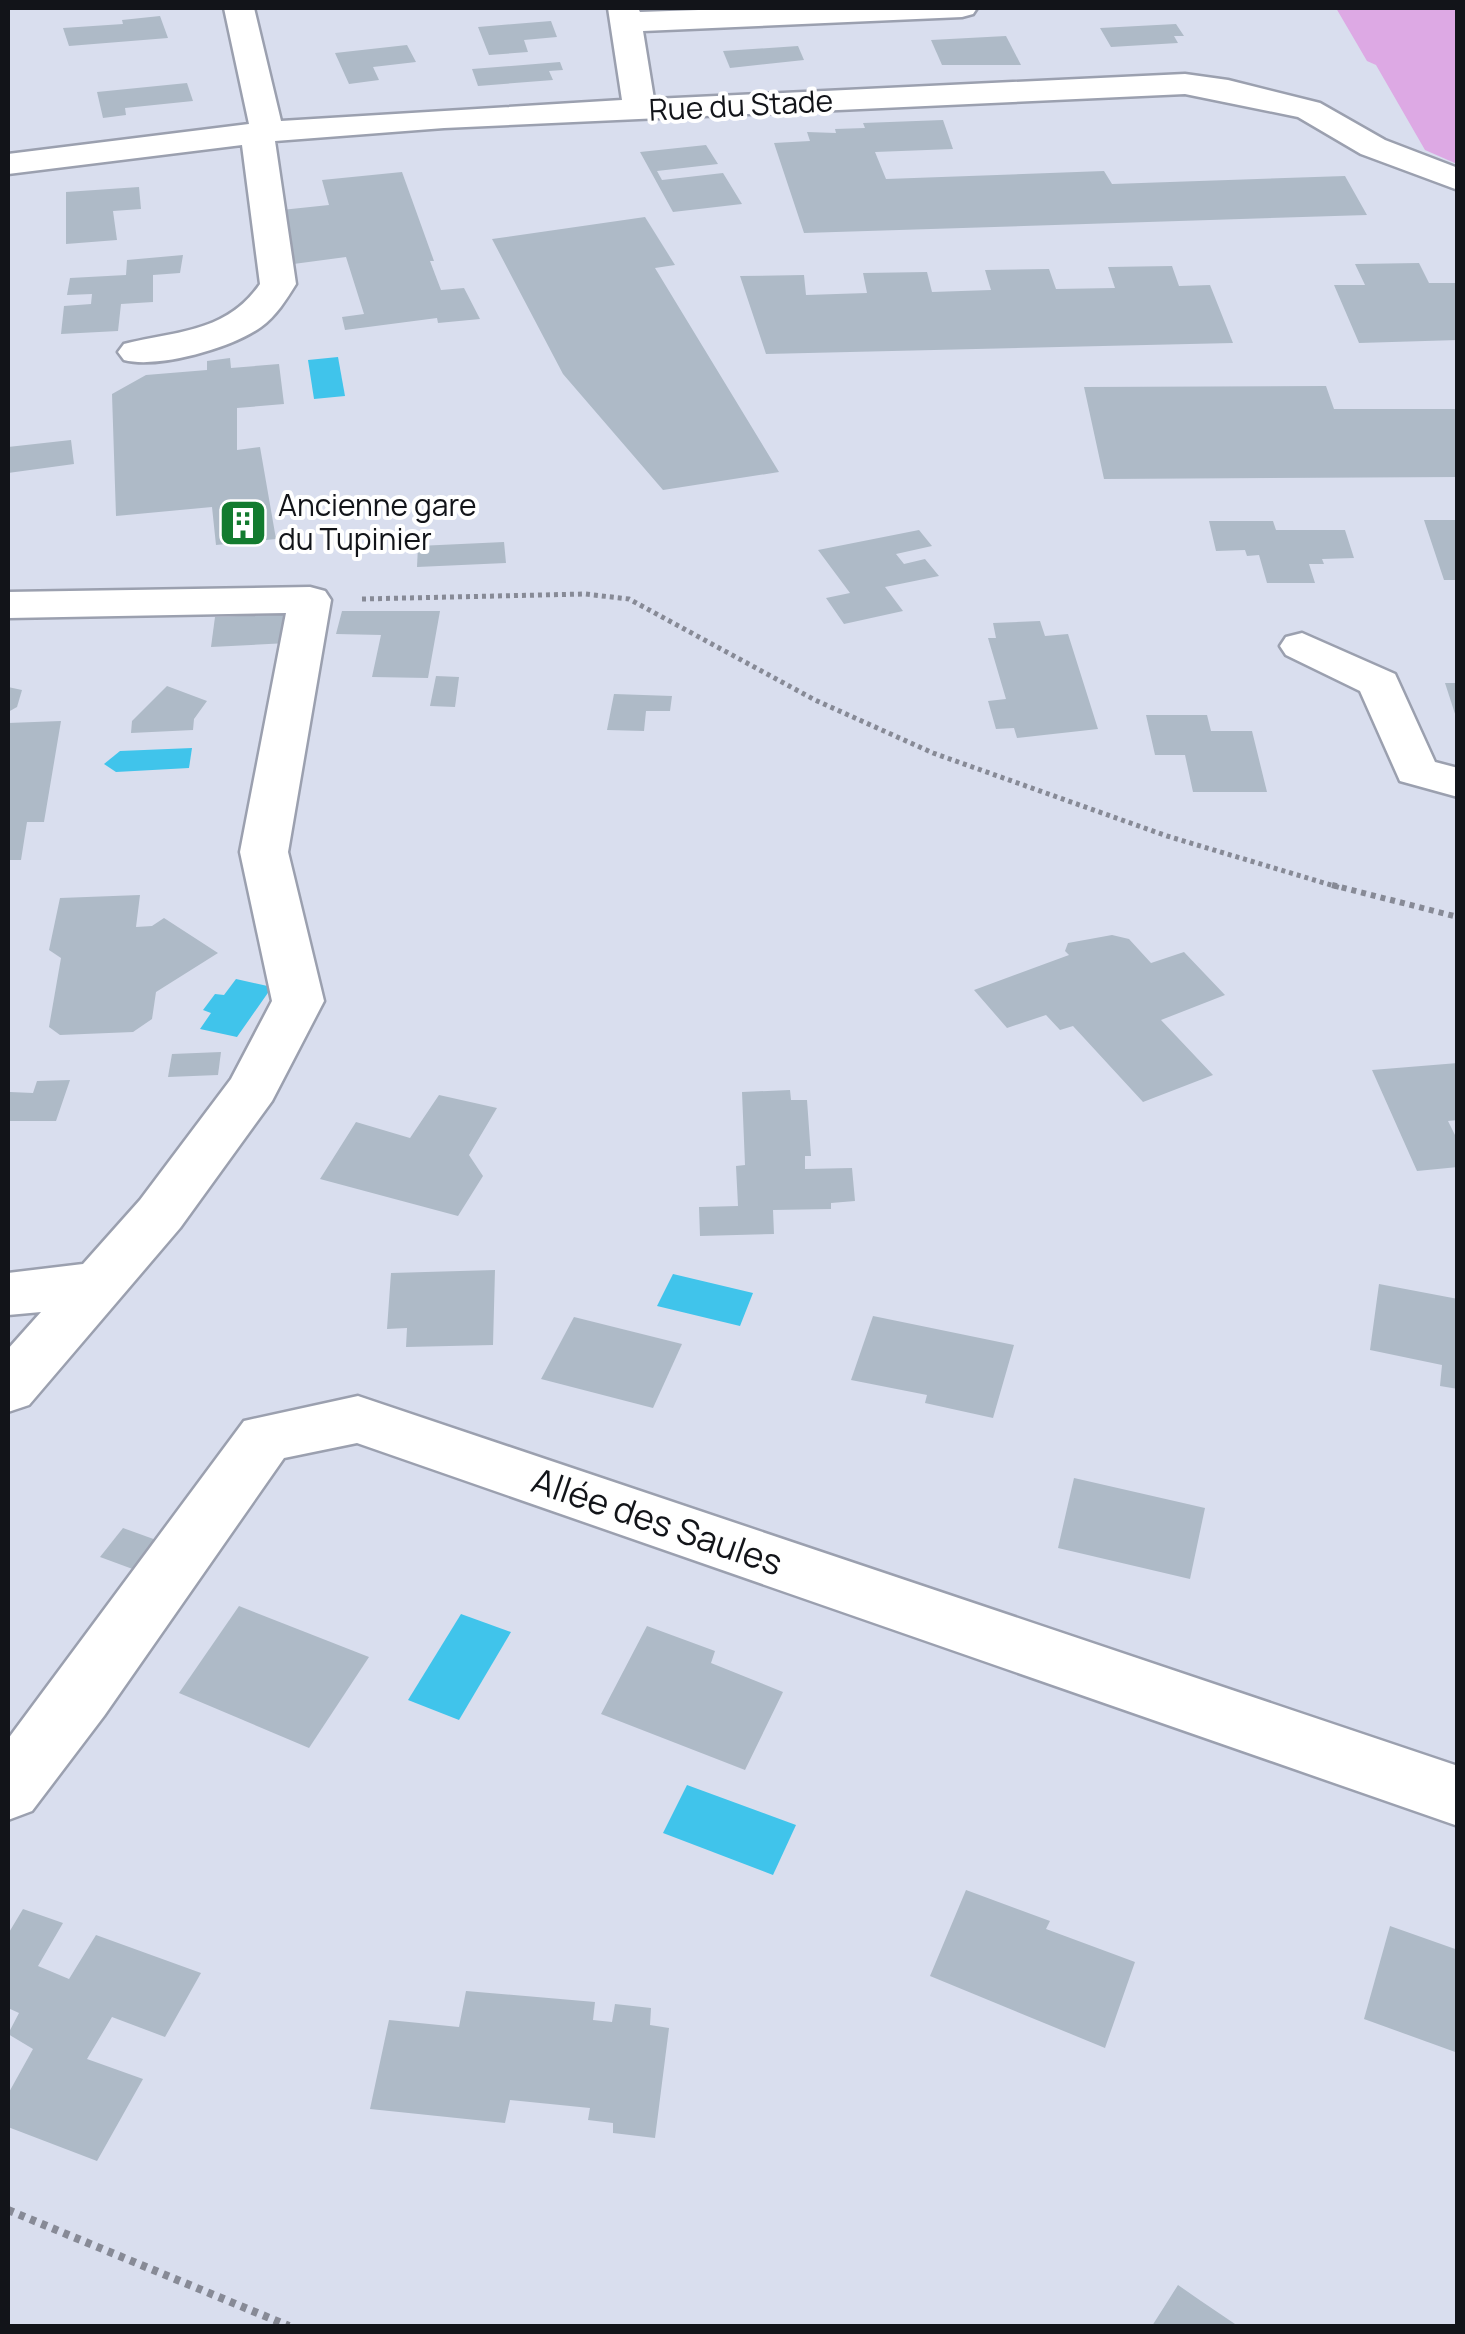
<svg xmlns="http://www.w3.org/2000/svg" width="1465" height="2334" font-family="Manrope,sans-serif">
<rect width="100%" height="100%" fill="#d9deee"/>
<!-- green -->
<path fill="#dda9e4" d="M 1336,8 L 1457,8 L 1457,164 L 1425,150 L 1376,65 L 1367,61 Z"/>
<!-- water -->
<g fill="#40c4eb">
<path d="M 338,357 L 345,396 L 314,399 L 308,360 Z"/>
<path d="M 192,748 L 189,768 L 116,772 L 104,764 L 120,751 Z"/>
<path d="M 236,979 L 272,987 L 237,1037 L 200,1029 L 211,1013 L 203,1010 L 215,994 L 224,995 Z"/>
<path d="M 673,1274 L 753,1293 L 740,1326 L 657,1306 Z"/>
<path d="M 461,1614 L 511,1632 L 459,1720 L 408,1700 Z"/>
<path d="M 687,1785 L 796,1825 L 773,1875 L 663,1833 Z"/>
</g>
<!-- building -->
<g fill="#aebac7">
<path d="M 160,16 L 168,38 L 69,46 L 63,28 L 123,24 L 122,20 Z"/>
<path d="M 551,21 L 557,37 L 524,40 L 528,52 L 489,55 L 478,27 Z"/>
<path d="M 1176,24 L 1184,36 L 1174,36 L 1178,43 L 1111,47 L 1100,28 Z"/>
<path d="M 1006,36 L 1021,65 L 942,65 L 931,40 Z"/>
<path d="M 407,45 L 416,62 L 373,67 L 379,80 L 349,84 L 335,53 Z"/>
<path d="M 798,46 L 804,60 L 730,68 L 723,51 Z"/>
<path d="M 560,62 L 563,70 L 549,71 L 553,80 L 478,86 L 472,69 Z"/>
<path d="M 187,83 L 193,101 L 125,108 L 126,115 L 103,118 L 97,92 Z"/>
<path d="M 943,120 L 953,149 L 875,152 L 886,179 L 1104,171 L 1112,184 L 1345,176 L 1367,215 L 804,233 L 774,143 L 810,141 L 807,132 L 836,133 L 835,129 L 865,128 L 863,123 Z"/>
<path d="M 706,145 L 718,164 L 657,171 L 662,180 L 723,173 L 742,204 L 673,212 L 640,152 Z"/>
<path d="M 402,172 L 434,261 L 430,261 L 441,290 L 464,288 L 480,319 L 438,323 L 437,318 L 345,330 L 342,317 L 364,314 L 346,257 L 286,265 L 272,211 L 329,205 L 322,180 Z"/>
<path d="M 139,187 L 141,209 L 113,211 L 117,240 L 66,244 L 66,192 Z"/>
<path d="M 645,217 L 675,265 L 655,268 L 779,472 L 663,490 L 563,374 L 492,239 Z"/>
<path d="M 183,255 L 180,273 L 153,275 L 153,302 L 121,304 L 118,331 L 61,334 L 64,306 L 91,304 L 92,294 L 67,295 L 70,278 L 126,275 L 127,260 Z"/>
<path d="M 1419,263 L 1429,283 L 1458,283 L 1458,340 L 1359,343 L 1334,285 L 1365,285 L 1355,264 Z"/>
<path d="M 1172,266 L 1179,286 L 1210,285 L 1233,343 L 766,354 L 740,276 L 804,275 L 806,295 L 867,293 L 863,273 L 927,272 L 932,292 L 991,290 L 985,270 L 1049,269 L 1056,289 L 1115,288 L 1108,267 Z"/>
<path d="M 230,358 L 231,368 L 279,364 L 284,404 L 237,408 L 237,450 L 260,447 L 276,539 L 216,545 L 212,507 L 116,516 L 112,394 L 146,375 L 207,370 L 207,361 Z"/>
<path d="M 1326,386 L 1334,409 L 1458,409 L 1458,477 L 1104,479 L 1084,387 Z"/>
<path d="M 71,440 L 74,464 L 8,473 L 8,447 Z"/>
<path d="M 1424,520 L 1458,520 L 1458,580 L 1444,580 Z"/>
<path d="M 1209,521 L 1273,521 L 1276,530 L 1345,530 L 1354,558 L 1322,559 L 1324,564 L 1309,564 L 1315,583 L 1267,583 L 1259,555 L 1247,556 L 1245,550 L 1216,551 Z"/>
<path d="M 919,530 L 932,546 L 896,554 L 904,564 L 925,559 L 939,576 L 885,587 L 903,611 L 844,624 L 826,598 L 850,593 L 818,550 Z"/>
<path d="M 504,542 L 506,563 L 417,567 L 418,546 Z"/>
<path d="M 342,611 L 440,611 L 428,678 L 372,677 L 381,635 L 336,634 Z"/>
<path d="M 290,614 L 288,643 L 211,647 L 215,617 Z"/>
<path d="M 1040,621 L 1045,636 L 1068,634 L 1098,729 L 1017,738 L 1014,728 L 996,729 L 988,701 L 1006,699 L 988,638 L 996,638 L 993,623 Z"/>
<path d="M 436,676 L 459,677 L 455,707 L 430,706 Z"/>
<path d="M 1445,683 L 1458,683 L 1458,720 L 1457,720 Z"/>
<path d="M 167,686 L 207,701 L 194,719 L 193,730 L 131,733 L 132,721 Z"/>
<path d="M 8,687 L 22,690 L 17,707 L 8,712 Z"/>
<path d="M 614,694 L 672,696 L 670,711 L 646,711 L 644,731 L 607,730 Z"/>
<path d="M 1146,715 L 1207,715 L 1211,731 L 1252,731 L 1267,792 L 1193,792 L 1185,755 L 1155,755 Z"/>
<path d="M 61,721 L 44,822 L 27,822 L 21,860 L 8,860 L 8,723 Z"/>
<path d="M 140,895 L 136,927 L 152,926 L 164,918 L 218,953 L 156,992 L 152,1019 L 133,1032 L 60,1035 L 49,1027 L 61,958 L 49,950 L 60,898 Z"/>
<path d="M 1112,935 L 1129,939 L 1151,963 L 1184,952 L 1225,995 L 1161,1020 L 1213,1075 L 1143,1102 L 1073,1026 L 1060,1030 L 1046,1015 L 1007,1028 L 974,990 L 1069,955 L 1065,951 L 1068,943 Z"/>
<path d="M 221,1052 L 218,1075 L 168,1077 L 172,1054 Z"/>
<path d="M 1458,1063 L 1458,1120 L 1448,1121 L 1458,1141 L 1458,1167 L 1417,1171 L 1372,1070 Z"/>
<path d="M 70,1080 L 56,1121 L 8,1121 L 10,1092 L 33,1093 L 37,1081 Z"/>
<path d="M 790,1090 L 791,1100 L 807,1100 L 811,1156 L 805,1156 L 805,1169 L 852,1168 L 855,1201 L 831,1203 L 831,1209 L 773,1210 L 774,1234 L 700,1236 L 699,1207 L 738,1206 L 736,1166 L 745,1165 L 742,1092 Z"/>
<path d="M 439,1095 L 497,1108 L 469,1155 L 483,1176 L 458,1216 L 320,1179 L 356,1122 L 410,1138 Z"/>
<path d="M 495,1270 L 493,1345 L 406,1347 L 407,1328 L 387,1329 L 391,1273 Z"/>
<path d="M 1379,1284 L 1458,1299 L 1458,1389 L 1440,1386 L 1442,1365 L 1370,1350 Z"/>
<path d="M 873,1316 L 1014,1345 L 993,1418 L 925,1403 L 927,1395 L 851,1380 Z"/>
<path d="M 574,1317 L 682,1344 L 653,1408 L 541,1379 Z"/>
<path d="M 1074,1478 L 1205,1508 L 1190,1579 L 1058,1548 Z"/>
<path d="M 123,1528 L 159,1541 L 138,1571 L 100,1557 Z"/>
<path d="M 239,1606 L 369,1657 L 309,1748 L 179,1693 Z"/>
<path d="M 647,1626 L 715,1651 L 711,1663 L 783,1692 L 745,1770 L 601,1714 Z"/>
<path d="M 966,1890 L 1050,1921 L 1046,1929 L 1135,1962 L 1105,2048 L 930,1976 Z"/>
<path d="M 23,1909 L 63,1923 L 38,1966 L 69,1979 L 96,1935 L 201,1973 L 165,2037 L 112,2017 L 87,2059 L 143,2079 L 97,2161 L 8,2127 L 8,2094 L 33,2049 L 8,2034 L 19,2013 L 8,2008 L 8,1934 Z"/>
<path d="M 1390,1926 L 1458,1950 L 1458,2053 L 1364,2019 Z"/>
<path d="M 466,1991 L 595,2002 L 593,2020 L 612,2022 L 615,2004 L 651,2008 L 650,2025 L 669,2028 L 655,2138 L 613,2133 L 613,2123 L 588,2120 L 590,2108 L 510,2100 L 505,2123 L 370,2109 L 389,2020 L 459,2027 Z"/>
<path d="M 1178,2285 L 1201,2301 L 1238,2326 L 1152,2326 Z"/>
</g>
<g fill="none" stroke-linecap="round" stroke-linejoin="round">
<!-- minor casing -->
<g stroke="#9ba0af" stroke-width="5">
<g id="minor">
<path d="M 224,8 L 254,8 L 281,121 L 622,100 L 608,8 L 638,8 L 640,12 L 757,8 L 977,8 L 973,14 L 962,17 L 643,31 L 654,99 L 1185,74 L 1228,80 L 1320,103 L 1385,140 L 1458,168 L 1458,190 L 1361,154 L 1298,117 L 1185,94 L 444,128 L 275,141 L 296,284 C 286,300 276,316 261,327 C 232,348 158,369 124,360 L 118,352 L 124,344 C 175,331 227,333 260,284 L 242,145 L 8,174 L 8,154 L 249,124 Z"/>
<path d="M 310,587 L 325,591 L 331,600 L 288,852 L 324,1001 L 272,1101 L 180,1228 L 29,1405 L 8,1412 L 8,1349 L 41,1312 L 8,1315 L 8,1273 L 83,1264 L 140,1200 L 231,1079 L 272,1001 L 240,852 L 286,613 L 8,618 L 8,592 Z"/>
<path d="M 1302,633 L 1395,674 L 1435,762 L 1458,768 L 1458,797 L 1400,781 L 1360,691 L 1286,655 L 1280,646 L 1286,637 Z"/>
<path d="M 358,1396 L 1458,1766 L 1458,1826 L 357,1443 L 284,1458 L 104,1716 L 32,1811 L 8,1820 L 8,1739 L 244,1421 Z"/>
</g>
</g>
<!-- path-far2 -->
<path stroke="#878a96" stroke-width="5" stroke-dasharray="4 4" stroke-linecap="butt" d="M 362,599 L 585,594 L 629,599 L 815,700 L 933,753 L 1167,836 L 1341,888"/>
<!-- path-far1 -->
<path stroke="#878a96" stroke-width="6" stroke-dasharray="5 5" stroke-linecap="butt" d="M 1332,885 L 1458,917"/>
<!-- path -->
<path stroke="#878a96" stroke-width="8" stroke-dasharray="6 6" stroke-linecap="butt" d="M 8,2210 L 289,2326"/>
<!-- minor -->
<use href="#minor" fill="#fff" fill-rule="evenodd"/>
</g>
<!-- icons -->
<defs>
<g id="building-square" transform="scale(2.5)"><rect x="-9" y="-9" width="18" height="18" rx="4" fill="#137b2f" stroke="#fff"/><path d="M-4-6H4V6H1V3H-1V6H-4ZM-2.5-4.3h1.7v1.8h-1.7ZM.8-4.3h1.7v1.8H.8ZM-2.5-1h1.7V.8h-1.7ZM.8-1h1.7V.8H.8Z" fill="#fff"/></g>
</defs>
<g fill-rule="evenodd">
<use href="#building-square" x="243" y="523"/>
</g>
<g text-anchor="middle" stroke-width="8" stroke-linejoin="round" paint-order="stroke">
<!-- far-street labels -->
<g font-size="30" fill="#121419" stroke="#fff">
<text transform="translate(741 106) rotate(-3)" y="10">Rue du Stade</text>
</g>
<!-- far-poi labels -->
<g font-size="30" fill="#121419" stroke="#fff" text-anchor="start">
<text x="278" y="516">Ancienne gare<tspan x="278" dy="34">du Tupinier</tspan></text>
</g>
<!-- street labels -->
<g font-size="35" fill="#121419" stroke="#fff">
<text transform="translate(657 1522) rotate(19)" y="12">Allée des Saules</text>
</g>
</g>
<!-- border -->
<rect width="1465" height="2334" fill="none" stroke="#121419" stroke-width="20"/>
</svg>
